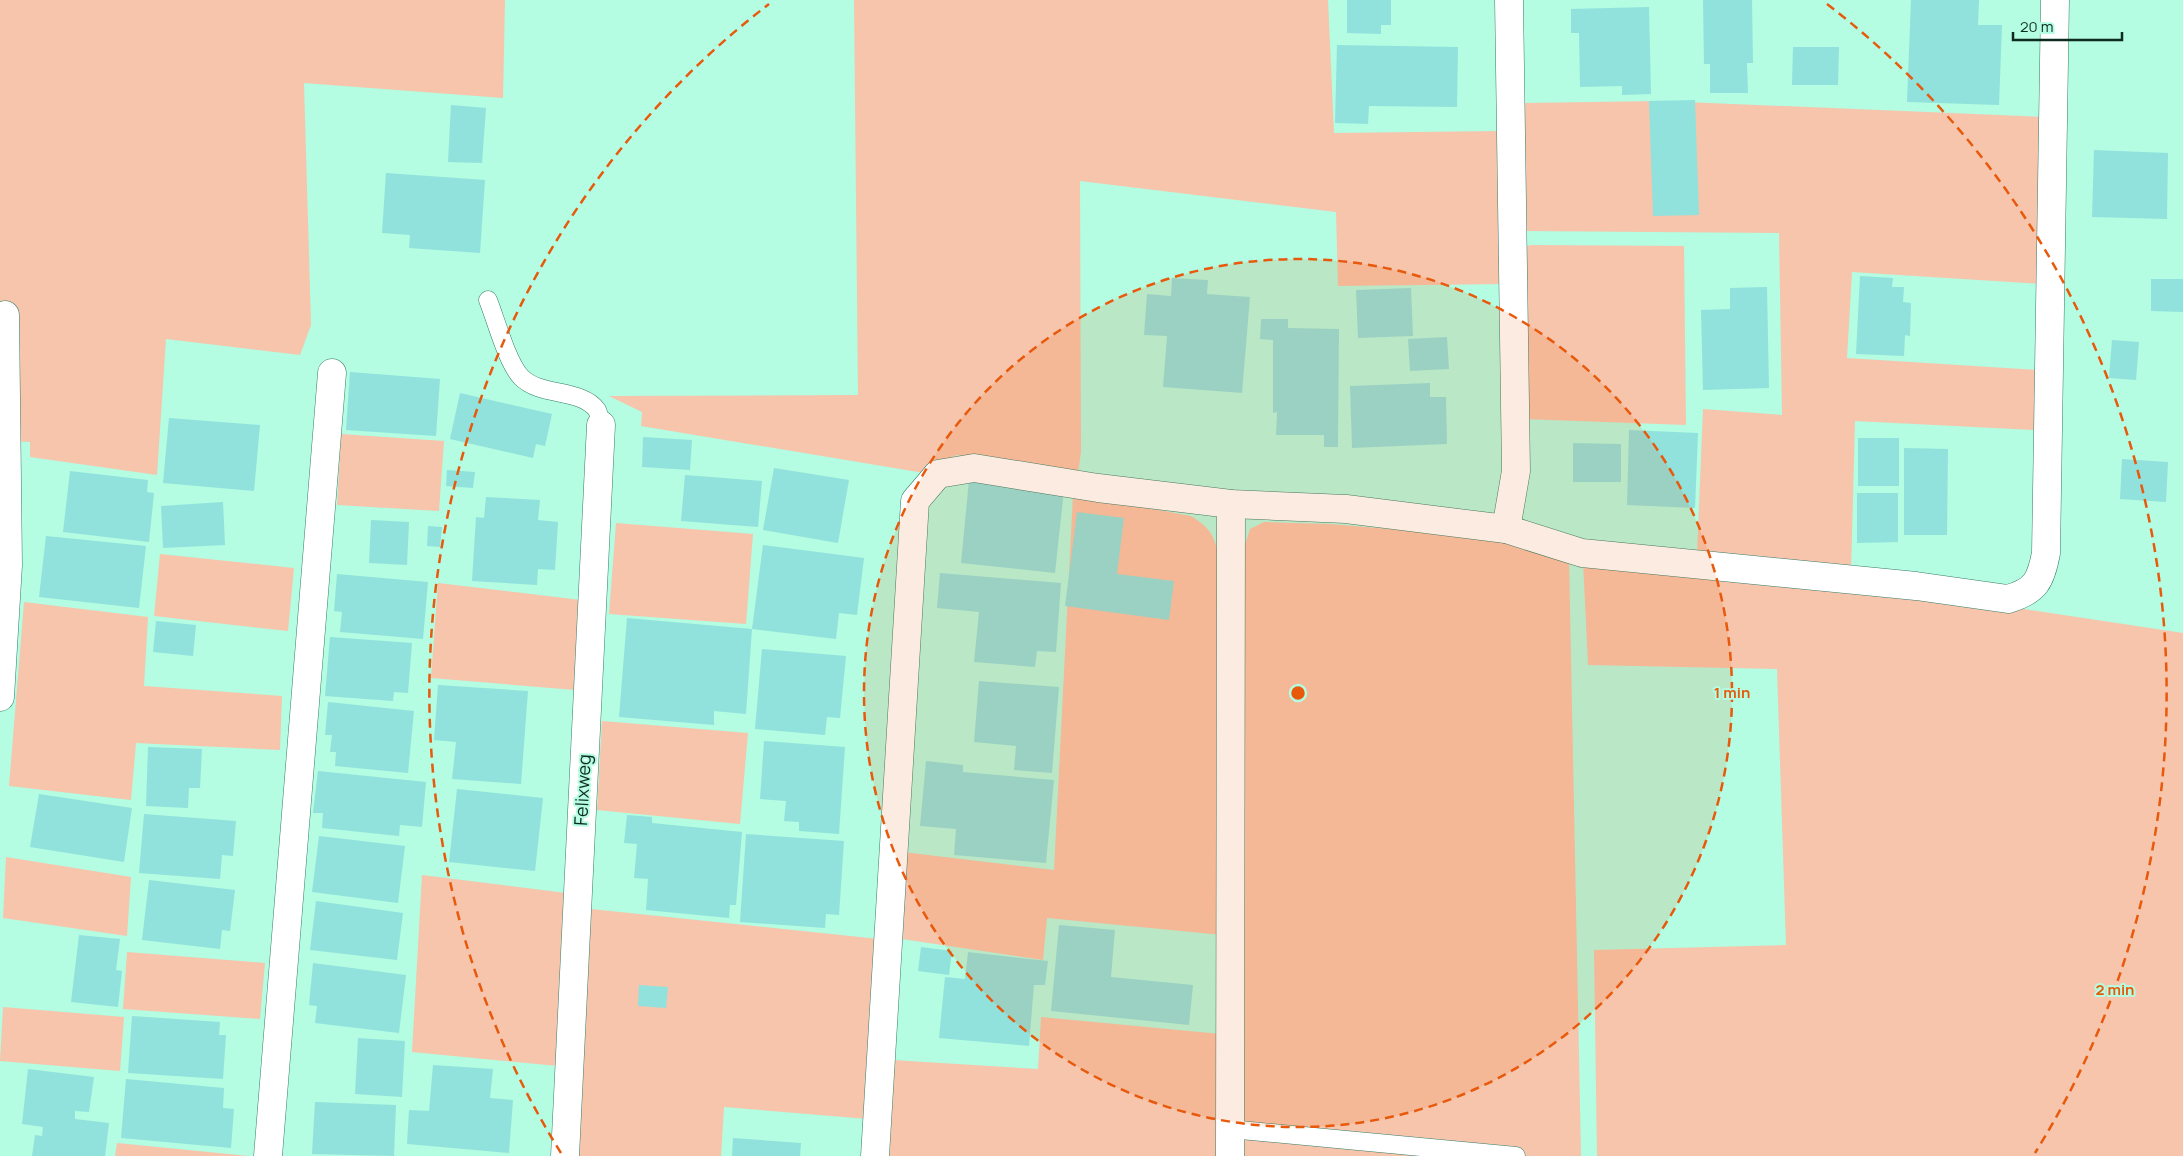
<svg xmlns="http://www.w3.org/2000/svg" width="2183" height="1156" font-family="Manrope,sans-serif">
<rect width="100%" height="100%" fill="#b4fce2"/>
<!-- green -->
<g fill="#f6c5ab">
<path d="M 0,0 L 505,0 L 503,98 L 304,83 L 311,325 L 300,355 L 166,339 L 157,475 L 30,457 L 30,442 L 10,441 L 0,400 Z"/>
<path d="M 854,0 L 1328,0 L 1334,133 L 1502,131 L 1505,284 L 1338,286 L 1336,212 L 1080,181 L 1081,452 L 1078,474 L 956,455 L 924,473 L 641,426 L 642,412 L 609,396 L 858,395 Z"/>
<path d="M 1661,101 L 2047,117 L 2042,284 L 1852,272 L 1847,358 L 2038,370 L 2036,430 L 1855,421 L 1851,572 L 1697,554 L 1703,409 L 1782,415 L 1779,233 L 1523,231 L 1517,103 Z"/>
<path d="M 1531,245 L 1684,246 L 1686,425 L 1522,419 L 1523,247 Z"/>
<path d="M 341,434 L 444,441 L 439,511 L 337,505 Z"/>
<path d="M 1073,494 L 1191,516 C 1212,529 1214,536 1220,560 L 1222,935 L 1047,918 L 1043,960 L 895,938 L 903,852 L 1054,870 Z"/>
<path d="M 1264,522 L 1330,524 L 1510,539 L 1569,557 L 1581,1156 L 1239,1156 L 1244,548 L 1250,529 Z"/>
<path d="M 616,523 L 753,534 L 746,624 L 609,614 Z"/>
<path d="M 160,554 L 294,568 L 288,631 L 154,616 Z"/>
<path d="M 1583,562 L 1917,593 L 2183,633 L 2183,1156 L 1597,1156 L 1594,950 L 1786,945 L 1777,669 L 1588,665 Z"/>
<path d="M 438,583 L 581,600 L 575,690 L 431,678 Z"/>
<path d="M 24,602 L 148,617 L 144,686 L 282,696 L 280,750 L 136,743 L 131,800 L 9,786 Z"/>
<path d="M 602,721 L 748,733 L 740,824 L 597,810 Z"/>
<path d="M 6,857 L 131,877 L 127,936 L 3,918 Z"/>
<path d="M 422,875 L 566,893 L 558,1066 L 412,1052 Z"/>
<path d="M 591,909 L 879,939 L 868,1119 L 724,1107 L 721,1156 L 576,1156 Z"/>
<path d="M 127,952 L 265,963 L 260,1019 L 123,1009 Z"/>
<path d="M 3,1007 L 124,1017 L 120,1071 L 0,1061 Z"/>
<path d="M 1041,1017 L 1221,1034 L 1221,1156 L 887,1156 L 892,1060 L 1038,1069 Z"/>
<path d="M 117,1143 L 249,1156 L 115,1156 Z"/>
</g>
<!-- building -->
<g fill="#91e2dc">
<path d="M 1347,0 L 1391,0 L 1391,25 L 1381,25 L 1381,34 L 1347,33 Z"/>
<path d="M 1703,0 L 1752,0 L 1753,63 L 1747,63 L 1748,93 L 1710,93 L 1710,64 L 1704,64 Z"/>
<path d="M 1911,0 L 1979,0 L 1978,25 L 2002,25 L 1999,105 L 1907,102 Z"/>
<path d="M 1649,7 L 1651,94 L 1622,95 L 1622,86 L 1580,87 L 1579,33 L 1571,33 L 1571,9 Z"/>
<path d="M 1337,45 L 1458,47 L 1457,107 L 1369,106 L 1368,124 L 1335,123 Z"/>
<path d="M 1793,47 L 1839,47 L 1838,85 L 1792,85 Z"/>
<path d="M 1695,100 L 1699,215 L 1653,216 L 1649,101 Z"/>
<path d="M 451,105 L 486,108 L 482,163 L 448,162 Z"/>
<path d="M 2094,150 L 2168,153 L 2167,219 L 2092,217 Z"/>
<path d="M 386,173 L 485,180 L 480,253 L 409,248 L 410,235 L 382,233 Z"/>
<path d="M 1860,276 L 1893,278 L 1892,287 L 1904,287 L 1903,302 L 1911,303 L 1910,336 L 1905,335 L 1904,356 L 1856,354 Z"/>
<path d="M 1172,278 L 1208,280 L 1207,294 L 1250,297 L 1242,393 L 1163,387 L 1167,336 L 1144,335 L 1147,294 L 1171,296 Z"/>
<path d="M 2151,279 L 2183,279 L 2183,312 L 2151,311 Z"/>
<path d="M 1767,287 L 1769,388 L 1703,390 L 1701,310 L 1730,309 L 1730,288 Z"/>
<path d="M 1411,288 L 1413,336 L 1358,338 L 1356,290 Z"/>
<path d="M 1261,319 L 1288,319 L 1288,328 L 1339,329 L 1338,447 L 1324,447 L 1324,435 L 1276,435 L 1277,412 L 1273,413 L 1273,340 L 1260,339 Z"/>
<path d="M 1447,337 L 1449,369 L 1410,371 L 1408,339 Z"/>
<path d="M 2112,340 L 2139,342 L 2136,380 L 2109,378 Z"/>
<path d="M 350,372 L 440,379 L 436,436 L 346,430 Z"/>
<path d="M 1430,383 L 1430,397 L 1446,397 L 1447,444 L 1352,448 L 1350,386 Z"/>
<path d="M 460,393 L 552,414 L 545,446 L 536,444 L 533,458 L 450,439 Z"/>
<path d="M 169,418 L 260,425 L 254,491 L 163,483 Z"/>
<path d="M 1629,430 L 1698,433 L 1695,508 L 1627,505 Z"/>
<path d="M 643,437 L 692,440 L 690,470 L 642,467 Z"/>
<rect x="1858" y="438" width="41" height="48"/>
<path d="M 1573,443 L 1621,444 L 1621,482 L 1573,482 Z"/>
<path d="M 1904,448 L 1948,449 L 1947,535 L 1904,535 Z"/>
<path d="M 2122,459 L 2168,462 L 2166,502 L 2120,499 Z"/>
<path d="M 774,468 L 849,480 L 838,543 L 763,530 Z"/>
<path d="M 447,470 L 475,472 L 473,488 L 446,486 Z"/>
<path d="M 70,471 L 148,480 L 147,492 L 154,493 L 149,542 L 63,532 Z"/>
<path d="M 685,475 L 762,481 L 758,527 L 681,521 Z"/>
<path d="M 969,480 L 1064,490 L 1055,573 L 961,563 Z"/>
<path d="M 1857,493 L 1898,493 L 1898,542 L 1857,543 Z"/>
<path d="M 486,497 L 540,500 L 538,520 L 558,522 L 555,570 L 538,569 L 537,585 L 472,581 L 476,517 L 484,518 Z"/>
<path d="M 223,502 L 225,545 L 163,548 L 161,506 Z"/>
<path d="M 1077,512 L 1124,518 L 1117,574 L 1174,581 L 1169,620 L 1065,606 Z"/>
<path d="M 371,520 L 409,522 L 407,565 L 369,563 Z"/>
<path d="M 428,526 L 442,527 L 440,547 L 427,546 Z"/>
<path d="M 46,536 L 146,546 L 139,608 L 39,597 Z"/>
<path d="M 763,545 L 864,558 L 857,615 L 839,613 L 836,639 L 752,629 L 746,714 L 714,711 L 714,725 L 619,717 L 627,618 L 752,629 Z"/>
<path d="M 940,573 L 1061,583 L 1056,652 L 1037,651 L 1035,667 L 974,662 L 979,612 L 937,608 Z"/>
<path d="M 337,574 L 428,582 L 423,639 L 340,632 L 342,612 L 334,611 Z"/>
<path d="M 156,621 L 196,625 L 193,656 L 153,652 Z"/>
<path d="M 330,637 L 412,643 L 408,693 L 394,692 L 393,701 L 325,696 Z"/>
<path d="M 762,649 L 846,656 L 840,718 L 827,717 L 825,735 L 755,729 Z"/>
<path d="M 979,681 L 1059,687 L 1052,773 L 1014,770 L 1016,746 L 974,742 Z"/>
<path d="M 438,685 L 528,691 L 521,784 L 452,779 L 456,742 L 434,740 Z"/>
<path d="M 328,702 L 414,711 L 408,773 L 335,766 L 336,752 L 330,752 L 332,735 L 325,735 Z"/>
<path d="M 764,741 L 845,747 L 839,834 L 799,831 L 799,822 L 784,821 L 786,801 L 760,799 Z"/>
<path d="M 148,747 L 202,749 L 200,788 L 189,788 L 188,808 L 146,806 Z"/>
<path d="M 926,761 L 963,765 L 963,772 L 1054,780 L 1046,863 L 954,855 L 956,829 L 920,826 Z"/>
<path d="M 318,771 L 426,782 L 422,827 L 400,825 L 399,836 L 322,828 L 323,813 L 313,813 Z"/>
<path d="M 457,789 L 543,798 L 535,871 L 449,862 Z"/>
<path d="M 39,794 L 132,808 L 124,862 L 30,847 Z"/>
<path d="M 144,814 L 236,821 L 233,856 L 222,855 L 220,879 L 139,873 Z"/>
<path d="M 627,815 L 652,817 L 652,823 L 742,832 L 736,905 L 730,905 L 729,918 L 646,910 L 648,879 L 634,878 L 637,844 L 624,843 Z"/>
<path d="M 746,834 L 844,841 L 839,915 L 826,914 L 825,928 L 740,922 Z"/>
<path d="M 319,836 L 405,846 L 398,903 L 312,892 Z"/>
<path d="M 149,880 L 235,890 L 230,931 L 222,930 L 220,949 L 142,940 Z"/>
<path d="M 316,901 L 403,913 L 397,960 L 310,950 Z"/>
<path d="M 1059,925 L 1115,930 L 1111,977 L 1193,985 L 1189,1025 L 1051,1011 Z"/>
<path d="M 79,935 L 120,939 L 116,970 L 122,971 L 118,1007 L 71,1002 Z"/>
<path d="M 921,947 L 952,951 L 949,975 L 918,971 Z"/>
<path d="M 968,952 L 1048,961 L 1045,985 L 1034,985 L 1029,1046 L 939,1038 L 945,977 L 965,979 Z"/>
<path d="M 313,963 L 406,975 L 399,1033 L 315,1023 L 317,1006 L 309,1005 Z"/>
<path d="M 639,985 L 668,987 L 666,1008 L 638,1006 Z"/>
<path d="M 132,1016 L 220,1022 L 219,1035 L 226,1035 L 223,1079 L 128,1073 Z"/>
<path d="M 358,1038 L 405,1041 L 402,1097 L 355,1094 Z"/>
<path d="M 433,1065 L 493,1069 L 490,1098 L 513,1100 L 509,1153 L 407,1144 L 409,1110 L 429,1111 Z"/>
<path d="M 28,1069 L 94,1077 L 89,1112 L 75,1111 L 75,1119 L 109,1123 L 105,1156 L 32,1156 L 35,1135 L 42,1136 L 43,1127 L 22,1124 Z"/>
<path d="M 126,1079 L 224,1088 L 223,1108 L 234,1109 L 231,1148 L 121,1138 Z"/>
<path d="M 315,1102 L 396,1105 L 394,1156 L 312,1154 Z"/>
<path d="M 733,1138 L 801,1143 L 800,1156 L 732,1156 Z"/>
</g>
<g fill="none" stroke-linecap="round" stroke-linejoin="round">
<!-- service casing -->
<g stroke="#367d67" stroke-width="19">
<g id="service">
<path d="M 488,300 C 496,320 507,362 521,377 C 540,397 581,388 597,410 C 599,414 600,420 601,425"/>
<path d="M 1230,1129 L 1516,1156"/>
</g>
</g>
<!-- minor casing -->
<g stroke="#367d67" stroke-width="29">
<g id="minor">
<path d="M 1506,529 L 1582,553 L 1916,586 L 2008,599 C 2036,591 2041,580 2046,553 L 2055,0"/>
<path d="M 0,697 L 8,565 L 5,315"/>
<path d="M 268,1156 L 332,373"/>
<path d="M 565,1156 L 601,425"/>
<path d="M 875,1156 L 915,501 L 938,474 L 974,468 L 1098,488 L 1231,504 L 1346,509 L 1506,529 L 1516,471 L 1509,0"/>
<path d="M 1230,1156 L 1231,504"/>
</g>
</g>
<!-- service -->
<use href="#service" stroke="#fff" stroke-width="18"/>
<!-- minor -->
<use href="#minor" stroke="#fff" stroke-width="28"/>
</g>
<!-- distance rings -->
<circle cx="1298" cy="693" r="434" fill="#e8590c" fill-opacity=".12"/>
<g fill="none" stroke="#e8590c" stroke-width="2.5" stroke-dasharray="9 6">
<circle cx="1298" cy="693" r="434"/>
<path d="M561 1153A869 869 0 0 1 769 4M1827 4A869 869 0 0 1 2035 1153"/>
</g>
<g text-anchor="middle" stroke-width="4" stroke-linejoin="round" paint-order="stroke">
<!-- street labels -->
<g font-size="18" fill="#0e2b22" stroke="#b4fce2">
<text transform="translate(583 790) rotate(-87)" y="6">Felixweg</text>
</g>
</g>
<circle cx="1298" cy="693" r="8" fill="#e8590c" stroke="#b4fce2" stroke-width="2.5"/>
<g font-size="15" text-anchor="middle" font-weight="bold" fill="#e8590c" stroke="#b4fce2" stroke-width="4" stroke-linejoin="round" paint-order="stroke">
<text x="1732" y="698">1 min</text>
<text x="2115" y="995">2 min</text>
</g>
<!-- scale -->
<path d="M2013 32v8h109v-8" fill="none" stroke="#0e2b22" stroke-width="2.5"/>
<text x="2020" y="32" font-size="15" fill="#0e2b22" stroke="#b4fce2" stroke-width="4" paint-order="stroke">20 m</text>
</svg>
